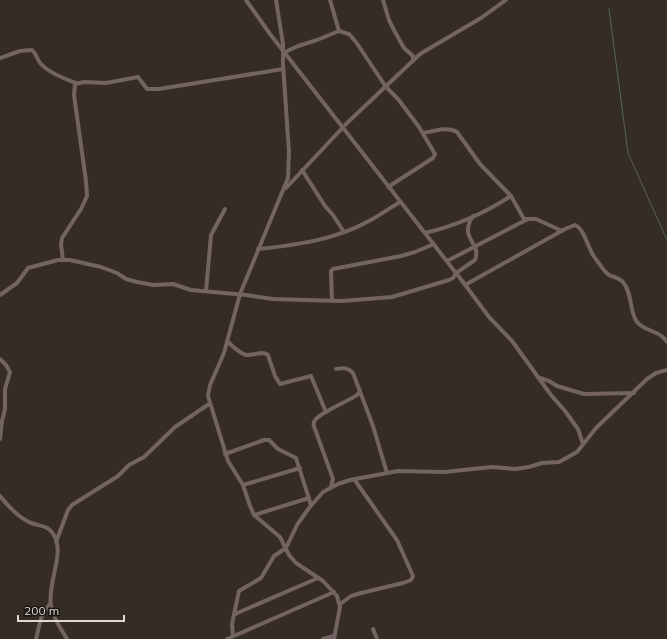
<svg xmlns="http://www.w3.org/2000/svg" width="667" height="639" font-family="Mulish,sans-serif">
<rect width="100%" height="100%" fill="#342c25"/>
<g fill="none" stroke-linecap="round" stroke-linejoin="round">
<!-- stream -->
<path stroke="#56664a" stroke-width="1" d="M 609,9 L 628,153 L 667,240"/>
<!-- minor -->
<g stroke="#736361" stroke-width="4">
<path d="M 246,0 L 270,34 L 463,282 L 489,317 L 512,341 L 551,395 L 565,411 L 578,429 L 583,444"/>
<path d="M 276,0 L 283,44 L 283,64 L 289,152 L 288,178 L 240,294 L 224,353 L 210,385 L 208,396 L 228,461 L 243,485 L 250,506 L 254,515 L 280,537 L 289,555 L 296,563 L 323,581 L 337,596 L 340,607 L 334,639"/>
<path d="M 330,0 L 339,31"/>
<path d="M 383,0 L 389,20 L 395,32 L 404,48 L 413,56 L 413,61"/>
<path d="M 285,52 L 298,46 L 317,40 L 339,31 L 349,34 L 356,42 L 386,87 L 398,99 L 419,127 L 435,154 L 433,158 L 388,187"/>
<path d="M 0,58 L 20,51 L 32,50 C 37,54 37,60 41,64 C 49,73 65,79 76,83"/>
<path d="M 423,133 C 434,131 448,126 457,132 L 480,164 L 511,196 L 524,219 L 536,219 L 562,231"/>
<path d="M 302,170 L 325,206 L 333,215 L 344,232"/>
<path d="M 286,188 L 347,123 L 420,54 L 481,18 L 506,0"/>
<path d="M 425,233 C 455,226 485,213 511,196"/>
<path d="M 258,249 C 296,245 335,240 369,221 C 380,215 390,208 400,202"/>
<path d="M 63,260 L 61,245 L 62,238 L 81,209 L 87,196 L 86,181 L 74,95 L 75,84 L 84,82 L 106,83 L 138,77 L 147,89 L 159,89 L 283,69"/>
<path d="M 447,261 L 526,220"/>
<path d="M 465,285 L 565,229 L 575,225 C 585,229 588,250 595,258 C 600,264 603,271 609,275 C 613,277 619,278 623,282 C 633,294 629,312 637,322 C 645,332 660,330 667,342"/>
<path d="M 206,291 L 211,235 L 225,209"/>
<path d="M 0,295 L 17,283 L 28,268 L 58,260 L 70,260 L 101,267 L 117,273 L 126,279 L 137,282 L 153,285 L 173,284 L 191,290 L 246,295 L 273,299 L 305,300 L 342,301 L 392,297 L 449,280 L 453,278 L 456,273 L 475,260 C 482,242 458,239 473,216"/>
<path d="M 332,301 L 331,271 L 333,269 L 401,256 L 415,252 L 434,244"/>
<path d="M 227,341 C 232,346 239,353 246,355 C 254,356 261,350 268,355 L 275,376 L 280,384 L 311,376 L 326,412"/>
<path d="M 0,359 L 6,365 L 10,372 L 5,389 L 5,409 L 2,421 L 0,439"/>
<path d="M 336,369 C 343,368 348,367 353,373 L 373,426 L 387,473"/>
<path d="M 540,378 L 549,381 L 557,386 L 584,394 L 634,393"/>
<path d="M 225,454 L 264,440 L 269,440 L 278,449 L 296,458 L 311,505"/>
<path d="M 243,485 L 300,468"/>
<path d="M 331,487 L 333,479 L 315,429 C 314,427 313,424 314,422 C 316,414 349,401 357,395 L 359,393 L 360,390"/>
<path d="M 0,496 C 8,506 16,515 27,521 C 38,528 47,522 55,537 C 64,556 47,584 51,606 C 53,618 61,629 67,639"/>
<path d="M 254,515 L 309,498"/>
<path d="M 56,542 L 68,510 L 72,505 L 118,476 L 129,465 L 144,457 L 175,427 L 209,404"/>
<path d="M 340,604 L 351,596 L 361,593 L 403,583 L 411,580 L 413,576 L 397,540 L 354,479"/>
<path d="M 235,614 L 318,578"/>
<path d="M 373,629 L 377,639"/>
<path d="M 233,636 L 232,624 L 239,591 L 261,578 L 274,556 L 286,548 L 297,525 L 309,508 L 323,492 L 338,484 L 350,480 L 398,471 L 444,472 L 492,467 L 515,469 L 529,467 L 542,463 L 559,462 L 577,452 L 596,428 L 647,379 L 656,373 L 667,370"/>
<path d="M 36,639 C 40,625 39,616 50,604"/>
<path d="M 227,639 L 334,592"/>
<path d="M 323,639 L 334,636"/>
</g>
</g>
<!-- scale -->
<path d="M18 615v6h106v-6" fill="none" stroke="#dfdad5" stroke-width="2"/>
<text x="24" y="615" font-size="12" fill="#dfdad5" stroke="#181512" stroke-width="3" paint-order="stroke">200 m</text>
</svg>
